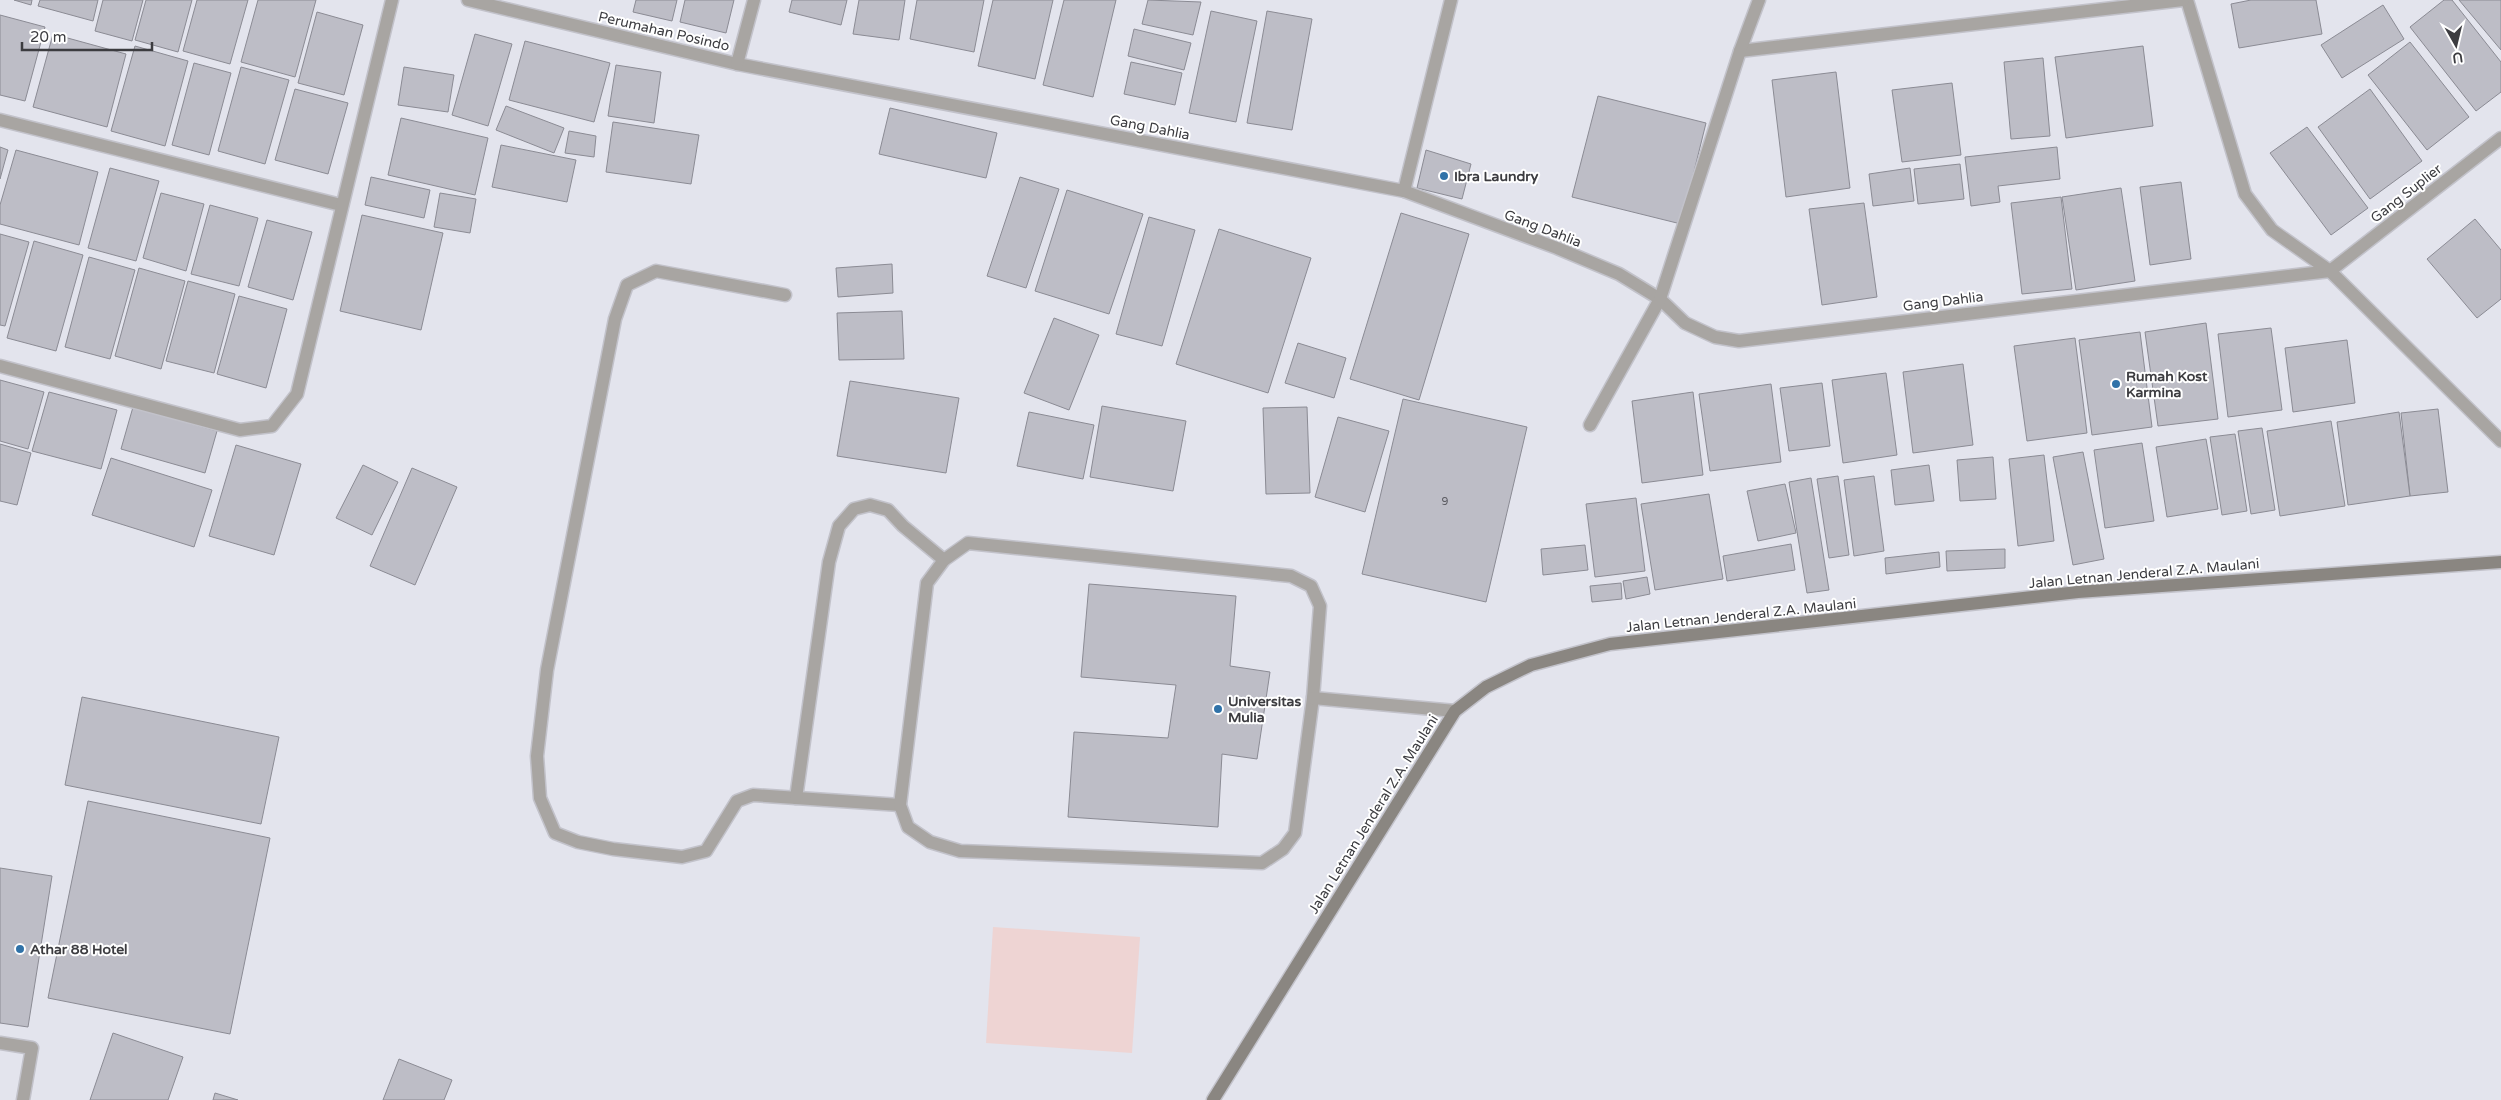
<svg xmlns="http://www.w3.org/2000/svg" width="2501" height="1100" font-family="'Varela Round',sans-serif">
<rect width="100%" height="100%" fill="#e3e4ed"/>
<!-- industrial -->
<path fill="#eed4d3" d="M 993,927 L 1140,937 L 1132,1053 L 986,1043 Z"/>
<!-- building -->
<g fill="#bdbdc6" stroke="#8b8b94">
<path d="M 14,0 L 32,0 L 31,5 Z"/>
<path d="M 40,0 L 98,0 L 93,21 L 38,6 Z"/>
<path d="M 103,0 L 143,0 L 132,41 L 95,31 Z"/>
<path d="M 146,0 L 192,0 L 178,52 L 135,40 Z"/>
<path d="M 197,0 L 248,0 L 230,64 L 183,51 Z"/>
<path d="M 258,0 L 316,0 L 295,77 L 241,62 Z"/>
<path d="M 636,0 L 677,0 L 672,21 L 633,12 Z"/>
<path d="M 685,0 L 734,0 L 726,33 L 680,22 Z"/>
<path d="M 792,0 L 847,0 L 841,25 L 789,12 Z"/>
<path d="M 859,0 L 905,0 L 899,40 L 853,34 Z"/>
<path d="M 917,0 L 984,0 L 974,52 L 910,39 Z"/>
<path d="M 993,0 L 1053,0 L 1035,79 L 978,66 Z"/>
<path d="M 1064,0 L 1116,0 L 1093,97 L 1043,85 Z"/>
<path d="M 1148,0 L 1201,2 L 1193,35 L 1142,24 Z"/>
<path d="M 2251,0 L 2316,0 L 2322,34 L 2239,48 L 2231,4 Z"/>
<path d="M 2444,0 L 2452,0 L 2501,62 L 2501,92 L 2476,111 L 2410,27 Z"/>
<path d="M 2459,0 L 2501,0 L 2501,50 Z"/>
<path d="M 2383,5 L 2404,39 L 2342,78 L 2321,45 Z"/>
<path d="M 1211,11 L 1257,21 L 1236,122 L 1189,113 Z"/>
<path d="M 1267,11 L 1312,19 L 1292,130 L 1247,123 Z"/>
<path d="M 317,12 L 363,25 L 344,95 L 298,83 Z"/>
<path d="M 0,15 L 45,27 L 25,101 L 0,95 Z"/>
<path d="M 1134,29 L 1191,43 L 1184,70 L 1128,56 Z"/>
<path d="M 53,34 L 126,54 L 107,127 L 33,107 Z"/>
<path d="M 475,34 L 512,44 L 488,126 L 452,115 Z"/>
<path d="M 525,41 L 610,63 L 594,122 L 509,100 Z"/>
<path d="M 2410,42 L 2469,117 L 2427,150 L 2368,75 Z"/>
<path d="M 135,46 L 188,61 L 165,146 L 111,131 Z"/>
<path d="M 2143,46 L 2153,126 L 2066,138 L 2055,57 Z"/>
<path d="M 2043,58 L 2050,136 L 2011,139 L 2004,62 Z"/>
<path d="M 1131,62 L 1182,73 L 1175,105 L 1124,94 Z"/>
<path d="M 194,63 L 231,73 L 209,155 L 172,145 Z"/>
<path d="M 616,65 L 661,72 L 654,123 L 608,116 Z"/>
<path d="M 241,67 L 289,80 L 265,164 L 218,151 Z"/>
<path d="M 404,67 L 454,75 L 448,112 L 398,105 Z"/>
<path d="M 1836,72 L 1850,188 L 1786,197 L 1772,80 Z"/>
<path d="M 1952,83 L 1961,155 L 1902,162 L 1892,90 Z"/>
<path d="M 295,89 L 348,103 L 328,174 L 275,160 Z"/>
<path d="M 2370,89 L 2422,161 L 2370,199 L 2318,127 Z"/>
<path d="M 1598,96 L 1706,123 L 1681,224 L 1572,197 Z"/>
<path d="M 506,106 L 564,128 L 554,153 L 496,130 Z"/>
<path d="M 890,108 L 997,133 L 986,178 L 879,154 Z"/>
<path d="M 401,118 L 488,138 L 475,195 L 388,175 Z"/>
<path d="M 613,122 L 699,135 L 691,184 L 606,172 Z"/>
<path d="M 2307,127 L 2368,208 L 2331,235 L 2270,153 Z"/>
<path d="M 569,131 L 596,136 L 594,157 L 565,153 Z"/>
<path d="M 501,145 L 576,160 L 567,202 L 492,187 Z"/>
<path d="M 0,147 L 8,150 L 0,179 Z"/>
<path d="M 2057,147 L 2060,179 L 1998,186 L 2000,202 L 1971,206 L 1965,157 Z"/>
<path d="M 16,150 L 98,172 L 79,245 L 0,224 L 0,205 Z"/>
<path d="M 1426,150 L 1471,164 L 1462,199 L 1417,188 Z"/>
<path d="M 1960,164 L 1964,199 L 1918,204 L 1914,169 Z"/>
<path d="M 110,168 L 159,181 L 136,261 L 88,248 Z"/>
<path d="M 1910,168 L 1914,201 L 1873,206 L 1869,174 Z"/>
<path d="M 371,177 L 430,190 L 424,218 L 365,205 Z"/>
<path d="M 1020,177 L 1059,189 L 1026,288 L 987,276 Z"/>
<path d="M 2181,182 L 2191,259 L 2150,265 L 2140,187 Z"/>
<path d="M 2121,188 L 2135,281 L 2076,290 L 2062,197 Z"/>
<path d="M 1067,190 L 1143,214 L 1109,314 L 1035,291 Z"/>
<path d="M 161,193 L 204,204 L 186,271 L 143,258 Z"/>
<path d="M 440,193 L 476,199 L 470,233 L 434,227 Z"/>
<path d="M 2061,197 L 2072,289 L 2022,294 L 2011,203 Z"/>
<path d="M 1864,203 L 1877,297 L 1822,305 L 1809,209 Z"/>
<path d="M 210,205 L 258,218 L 239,286 L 191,274 Z"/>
<path d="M 1401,213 L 1469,234 L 1419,400 L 1350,379 Z"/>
<path d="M 362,215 L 443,233 L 421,330 L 340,311 Z"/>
<path d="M 1149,217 L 1195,230 L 1162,346 L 1116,334 Z"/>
<path d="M 2475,219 L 2501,250 L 2501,299 L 2477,318 L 2427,259 Z"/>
<path d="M 267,220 L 312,232 L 293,300 L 248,287 Z"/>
<path d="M 1219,229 L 1311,258 L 1268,393 L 1176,364 Z"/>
<path d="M 0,234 L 29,242 L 5,326 L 0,325 Z"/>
<path d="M 34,241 L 83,255 L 56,351 L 7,338 Z"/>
<path d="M 89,257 L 135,270 L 110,359 L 65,347 Z"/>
<path d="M 892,264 L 893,293 L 838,297 L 836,268 Z"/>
<path d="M 139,268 L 185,281 L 161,369 L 115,356 Z"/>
<path d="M 188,281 L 235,294 L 214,373 L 166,361 Z"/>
<path d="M 239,296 L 287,309 L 266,388 L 217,374 Z"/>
<path d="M 902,311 L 904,359 L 839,360 L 837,313 Z"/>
<path d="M 1054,318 L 1099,335 L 1069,410 L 1024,393 Z"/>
<path d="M 2206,323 L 2218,419 L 2158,426 L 2145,332 Z"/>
<path d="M 2271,328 L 2282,410 L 2228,417 L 2218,334 Z"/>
<path d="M 2140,332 L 2152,427 L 2092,435 L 2079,340 Z"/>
<path d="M 2075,338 L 2087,433 L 2027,441 L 2014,346 Z"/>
<path d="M 2347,340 L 2355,403 L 2293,412 L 2285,348 Z"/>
<path d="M 1298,343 L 1346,358 L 1334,398 L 1285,383 Z"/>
<path d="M 1963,364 L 1973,445 L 1913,453 L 1903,372 Z"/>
<path d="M 1886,373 L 1897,455 L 1843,463 L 1832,380 Z"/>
<path d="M 0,380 L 44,392 L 28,449 L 0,441 Z"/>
<path d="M 850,381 L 959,398 L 946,473 L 837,456 Z"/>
<path d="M 1822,383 L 1830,446 L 1789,451 L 1780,388 Z"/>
<path d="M 1771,384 L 1781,462 L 1710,471 L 1699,394 Z"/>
<path d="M 49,392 L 117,410 L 101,469 L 32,451 Z"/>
<path d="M 1693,392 L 1703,475 L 1642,483 L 1632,401 Z"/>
<path d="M 1403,399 L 1527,427 L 1486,602 L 1362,574 Z"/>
<path d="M 1102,406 L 1186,421 L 1173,491 L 1090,477 Z"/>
<path d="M 133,407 L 217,431 L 205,473 L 121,449 Z"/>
<path d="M 1307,407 L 1310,493 L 1266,494 L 1263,408 Z"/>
<path d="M 2438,409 L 2448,492 L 2410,496 L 2401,413 Z"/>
<path d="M 1029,412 L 1094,425 L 1083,479 L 1017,466 Z"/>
<path d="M 2399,412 L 2410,496 L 2348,505 L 2337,422 Z"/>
<path d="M 1338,417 L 1389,431 L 1365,512 L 1315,497 Z"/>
<path d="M 2331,421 L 2345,506 L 2280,516 L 2267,431 Z"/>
<path d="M 2262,428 L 2275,510 L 2251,514 L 2238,431 Z"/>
<path d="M 2235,434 L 2247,511 L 2222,515 L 2210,437 Z"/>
<path d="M 2206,439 L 2218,509 L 2167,517 L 2156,447 Z"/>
<path d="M 2142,443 L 2154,521 L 2105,528 L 2094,450 Z"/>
<path d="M 0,444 L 31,453 L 17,505 L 0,501 Z"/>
<path d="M 236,445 L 301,464 L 274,555 L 209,536 Z"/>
<path d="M 2083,452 L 2104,559 L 2073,565 L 2053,457 Z"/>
<path d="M 2044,455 L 2054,541 L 2018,546 L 2009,459 Z"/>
<path d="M 1993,457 L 1996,499 L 1960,501 L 1957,460 Z"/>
<path d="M 111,458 L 212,490 L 194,547 L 92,515 Z"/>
<path d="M 363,465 L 398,482 L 372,535 L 336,518 Z"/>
<path d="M 1929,465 L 1934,501 L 1895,505 L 1891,470 Z"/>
<path d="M 412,468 L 457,487 L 415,585 L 370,566 Z"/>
<path d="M 1838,476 L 1849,555 L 1829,558 L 1817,479 Z"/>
<path d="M 1874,476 L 1884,551 L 1854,556 L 1844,480 Z"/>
<path d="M 1811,478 L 1829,590 L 1807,593 L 1789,482 Z"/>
<path d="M 1785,484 L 1796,533 L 1758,541 L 1747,491 Z"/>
<path d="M 1709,494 L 1723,579 L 1655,590 L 1641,504 Z"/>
<path d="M 1636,498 L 1645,571 L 1595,577 L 1586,504 Z"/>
<path d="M 1791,544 L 1795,570 L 1727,581 L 1723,556 Z"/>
<path d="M 1585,545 L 1588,570 L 1543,575 L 1541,549 Z"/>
<path d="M 2005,549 L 2005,568 L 1947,571 L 1946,551 Z"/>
<path d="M 1939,552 L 1940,567 L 1886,574 L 1885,558 Z"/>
<path d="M 1647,577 L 1650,594 L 1626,599 L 1623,581 Z"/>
<path d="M 1621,583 L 1622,599 L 1592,602 L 1590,586 Z"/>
<path d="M 1089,584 L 1236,596 L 1230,666 L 1270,672 L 1257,759 L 1222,754 L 1218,827 L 1068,817 L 1074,732 L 1168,738 L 1176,685 L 1081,677 Z"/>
<path d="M 82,697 L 279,737 L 261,824 L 65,785 Z"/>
<path d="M 88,801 L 270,838 L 230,1034 L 48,998 Z"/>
<path d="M 0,868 L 52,876 L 28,1027 L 0,1023 Z"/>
<path d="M 113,1033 L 183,1057 L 168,1100 L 90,1100 Z"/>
<path d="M 399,1059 L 452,1080 L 444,1100 L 383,1100 Z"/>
<path d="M 215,1093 L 238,1100 L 213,1100 Z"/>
</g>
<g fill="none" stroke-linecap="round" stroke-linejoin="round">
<!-- lane casing -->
<g stroke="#c2c2ca" stroke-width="15">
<g id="lane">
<path d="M 785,295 L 656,271 L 627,285 L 615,319 L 547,670 L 537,756 L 540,798 L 555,833 L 578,842 L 613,849 L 682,857 L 706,851 L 737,801 L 753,795 L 900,805"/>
<path d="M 968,543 L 1291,576 L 1311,586 L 1320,606 L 1313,698 L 1295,833 L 1283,849 L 1262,863 L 960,851 L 930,842 L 908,827 L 900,805 L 927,583 L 944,560 Z"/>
<path d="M 1313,698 L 1455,711"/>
<path d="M 796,798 L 829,562 L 839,526 L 854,509 L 870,505 L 888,510 L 903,526 L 944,560"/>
<path d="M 0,1043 L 32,1048 L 23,1100"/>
</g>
</g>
<!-- street casing -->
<g stroke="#c2c2ca" stroke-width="15">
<g id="street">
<path d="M 468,0 L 737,64 L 1404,191 L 1557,248 L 1619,274 L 1660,299 L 1685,323 L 1715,337 L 1739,341 L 2330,271 L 2501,138"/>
<path d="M 2187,0 L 2245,194 L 2272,230 L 2330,271 L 2501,441"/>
<path d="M 1740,51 L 2183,0"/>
<path d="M 737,64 L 754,0"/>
<path d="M 0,120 L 341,205"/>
<path d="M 1404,191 L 1451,0"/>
<path d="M 0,366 L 240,430 L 272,426 L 297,394 L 392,0"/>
<path d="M 1590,425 L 1660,299 L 1740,51 L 1759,0"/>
</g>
</g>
<!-- secondary casing -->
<g stroke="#c2c2ca" stroke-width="15">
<path id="secondary" d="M 1213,1100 L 1455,711 L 1486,687 L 1531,665 L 1610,644 L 2078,592 L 2501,562"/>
</g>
<!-- lane -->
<use href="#lane" stroke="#a8a5a2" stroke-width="12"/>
<!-- street -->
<use href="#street" stroke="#a8a5a2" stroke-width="12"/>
<!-- secondary -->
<use href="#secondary" stroke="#8a8681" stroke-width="12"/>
</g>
<!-- markers -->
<g fill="#3072a8" stroke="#fff" stroke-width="2">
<circle cx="1444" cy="176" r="5"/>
<circle cx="2116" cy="384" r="5"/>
<circle cx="1218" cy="709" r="5"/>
<circle cx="20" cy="949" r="5"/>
</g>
<g text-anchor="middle" stroke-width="4" stroke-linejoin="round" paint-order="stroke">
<!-- number labels -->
<g font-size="11" fill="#5c5c62">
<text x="1445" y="505">9</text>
</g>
<!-- street labels -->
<g font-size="14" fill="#3c3c40" stroke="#fff">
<text transform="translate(664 31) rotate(13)" y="5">Perumahan Posindo</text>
<text transform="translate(1150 127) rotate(11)" y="5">Gang Dahlia</text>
<text transform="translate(2406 193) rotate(-38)" y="5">Gang Suplier</text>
<text transform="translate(1543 228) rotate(21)" y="5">Gang Dahlia</text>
<text transform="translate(1943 301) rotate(-7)" y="5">Gang Dahlia</text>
<text transform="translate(2144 573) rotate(-5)" y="5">Jalan Letnan Jenderal Z.A. Maulani</text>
<text transform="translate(1741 615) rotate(-6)" y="5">Jalan Letnan Jenderal Z.A. Maulani</text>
<text transform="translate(1373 814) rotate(-58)" y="5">Jalan Letnan Jenderal Z.A. Maulani</text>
</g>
<!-- poi labels -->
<g font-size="14" font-weight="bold" fill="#3c3c40" stroke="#fff" text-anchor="start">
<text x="1454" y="181">Ibra Laundry</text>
<text x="2126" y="381">Rumah Kost<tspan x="2126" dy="16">Karmina</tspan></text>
<text x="1228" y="706">Universitas<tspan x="1228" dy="16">Mulia</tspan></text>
<text x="30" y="954">Athar 88 Hotel</text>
</g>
</g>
<!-- north arrow -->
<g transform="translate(2456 45) rotate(172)" stroke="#ffffff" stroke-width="4" paint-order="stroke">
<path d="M0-4L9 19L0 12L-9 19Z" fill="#3c3c40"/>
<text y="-8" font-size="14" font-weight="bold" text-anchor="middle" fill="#3c3c40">U</text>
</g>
<!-- scale -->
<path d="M22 42v8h130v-8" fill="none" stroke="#3c3c40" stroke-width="2.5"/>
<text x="30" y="42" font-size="15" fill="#3c3c40" stroke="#ffffff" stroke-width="4" paint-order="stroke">20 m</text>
</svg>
